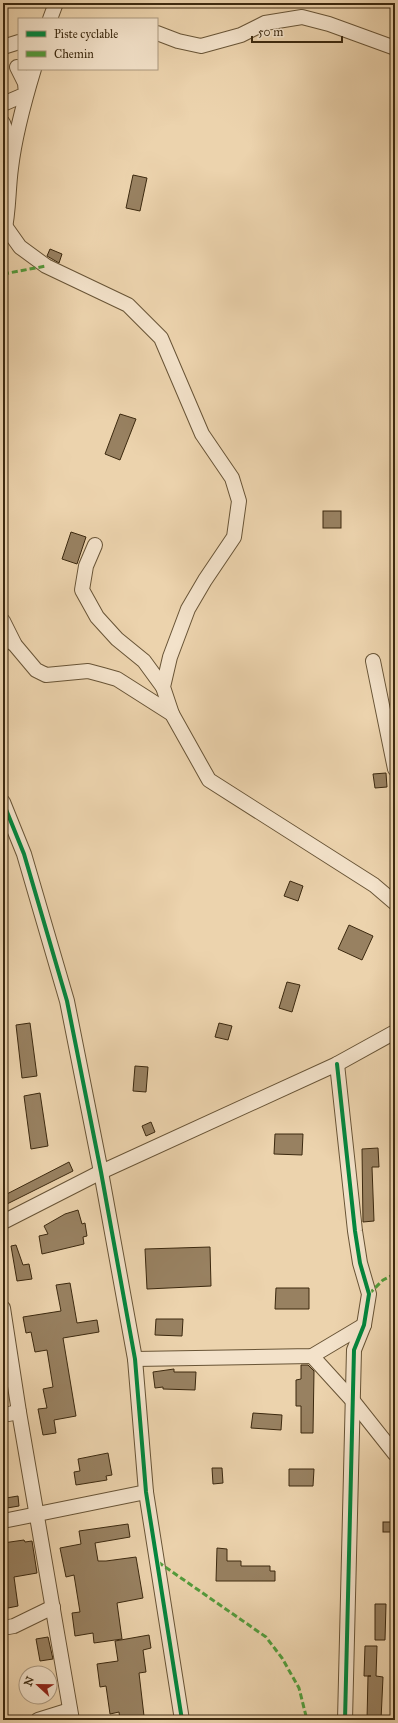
<svg xmlns="http://www.w3.org/2000/svg" width="398" height="1723" font-family="'IM FELL Great Primer',serif">
<rect width="100%" height="100%" fill="#ecd3ad"/>
<filter id="stains"><feTurbulence type="fractalNoise" baseFrequency=".005" numOctaves="4"/><feColorMatrix values="0 0 0 0 .2 0 0 0 0 .09 0 0 0 0 .02 0 0 0 .5 -.17"/></filter>
<radialGradient id="worn" r=".72"><stop offset=".6" stop-color="#630" stop-opacity="0"/><stop offset="1" stop-color="#630" stop-opacity=".3"/></radialGradient>
<!-- building -->
<g fill="#988161" stroke="#3c290f">
<path d="M 133,175 L 147,178 L 140,211 L 126,208 Z"/>
<path d="M 50,249 L 62,254 L 59,263 L 47,256 Z"/>
<path d="M 120,414 L 136,419 L 120,460 L 105,454 Z"/>
<rect x="323" y="511" width="18" height="17"/>
<path d="M 71,532 L 86,537 L 77,564 L 62,559 Z"/>
<path d="M 386,773 L 387,787 L 375,788 L 373,774 Z"/>
<path d="M 290,881 L 303,886 L 298,901 L 284,896 Z"/>
<path d="M 349,925 L 373,936 L 362,960 L 338,949 Z"/>
<path d="M 287,982 L 300,985 L 292,1012 L 279,1008 Z"/>
<path d="M 30,1023 L 37,1076 L 22,1078 L 16,1025 Z"/>
<path d="M 219,1023 L 232,1026 L 228,1040 L 215,1037 Z"/>
<path d="M 135,1066 L 148,1067 L 146,1092 L 133,1091 Z"/>
<path d="M 40,1093 L 48,1146 L 31,1149 L 24,1096 Z"/>
<path d="M 151,1122 L 155,1132 L 146,1136 L 142,1126 Z"/>
<path d="M 275,1134 L 303,1134 L 302,1155 L 274,1154 Z"/>
<path d="M 378,1148 L 379,1167 L 372,1167 L 374,1221 L 363,1222 L 362,1149 Z"/>
<path d="M 69,1162 L 73,1171 L 3,1206 L 3,1196 Z"/>
<path d="M 78,1210 L 82,1224 L 85,1223 L 87,1236 L 83,1237 L 84,1244 L 42,1254 L 39,1236 L 48,1234 L 44,1226 L 65,1214 Z"/>
<path d="M 16,1245 L 23,1265 L 29,1264 L 32,1279 L 17,1281 L 11,1246 Z"/>
<path d="M 210,1247 L 211,1286 L 147,1289 L 145,1249 Z"/>
<path d="M 70,1283 L 77,1323 L 97,1320 L 99,1332 L 63,1338 L 76,1416 L 54,1420 L 56,1433 L 43,1435 L 38,1409 L 47,1408 L 43,1389 L 53,1387 L 47,1350 L 35,1352 L 31,1332 L 26,1333 L 23,1317 L 61,1311 L 56,1285 Z"/>
<path d="M 276,1288 L 309,1288 L 309,1309 L 275,1309 Z"/>
<path d="M 156,1319 L 183,1319 L 182,1336 L 155,1335 Z"/>
<path d="M 301,1365 L 308,1365 L 314,1371 L 313,1433 L 301,1433 L 301,1406 L 296,1406 L 296,1380 L 301,1379 Z"/>
<path d="M 174,1369 L 174,1372 L 196,1372 L 195,1390 L 163,1389 L 163,1387 L 155,1388 L 153,1372 Z"/>
<path d="M 253,1413 L 282,1415 L 281,1430 L 251,1428 Z"/>
<path d="M 108,1453 L 112,1475 L 106,1476 L 107,1480 L 76,1485 L 74,1472 L 80,1471 L 78,1459 Z"/>
<path d="M 212,1468 L 222,1468 L 223,1483 L 213,1484 Z"/>
<path d="M 289,1469 L 314,1469 L 313,1486 L 289,1486 Z"/>
<path d="M 18,1496 L 19,1506 L 7,1508 L 6,1498 Z"/>
<rect x="383" y="1522" width="11" height="10"/>
<path d="M 128,1524 L 130,1537 L 95,1543 L 98,1561 L 106,1561 L 136,1557 L 143,1598 L 117,1603 L 122,1639 L 94,1643 L 93,1633 L 75,1636 L 72,1613 L 80,1612 L 74,1575 L 66,1577 L 60,1548 L 81,1544 L 79,1531 Z"/>
<path d="M 24,1540 L 25,1542 L 32,1541 L 37,1573 L 14,1577 L 18,1606 L 3,1609 L 3,1543 Z"/>
<path d="M 217,1548 L 227,1549 L 227,1561 L 241,1561 L 241,1566 L 270,1566 L 270,1571 L 275,1571 L 275,1581 L 216,1581 Z"/>
<path d="M 375,1604 L 386,1604 L 385,1640 L 375,1640 Z"/>
<path d="M 149,1635 L 151,1648 L 143,1650 L 146,1672 L 139,1673 L 144,1716 L 140,1716 L 140,1720 L 120,1720 L 119,1712 L 110,1714 L 106,1686 L 100,1687 L 97,1664 L 118,1661 L 115,1641 Z"/>
<path d="M 48,1637 L 53,1659 L 40,1661 L 36,1639 Z"/>
<path d="M 365,1646 L 377,1646 L 376,1676 L 383,1677 L 381,1720 L 367,1720 L 368,1676 L 371,1676 L 364,1676 Z"/>
</g>
<g fill="none" stroke-linecap="round" stroke-linejoin="round">
<!-- minor casing -->
<g stroke="#685436" stroke-width="16">
<g id="minor">
<path d="M 50,19 L 56,3"/>
<path d="M 157,33 L 178,41 L 201,46 L 241,35 L 265,23 L 302,17 L 329,24 L 395,48"/>
<path d="M 3,47 L 19,42"/>
<path d="M 3,104 L 26,94 L 25,83 L 17,67"/>
<path d="M 3,123 L 13,149"/>
<path d="M 3,223 L 20,247 L 46,266 L 128,305 L 161,338 L 202,434 L 232,478 L 239,501 L 234,537 L 205,580 L 188,609 L 170,657 L 163,687 L 172,714"/>
<path d="M 4,233 C 9,211 8,190 11,168 C 15,134 24,102 34,69"/>
<path d="M 95,545 L 86,566 L 82,590 L 97,617 L 117,639 L 144,661 L 163,687"/>
<path d="M 3,621 L 14,643"/>
<path d="M 3,636 L 15,645 L 36,670 L 46,675 L 88,671 L 103,675 L 117,679 L 172,714 L 209,780 L 374,885 L 395,903"/>
<path d="M 373,661 L 395,769"/>
<path d="M 3,802 L 24,854 L 67,1001 L 101,1172 L 135,1359 L 146,1492 L 182,1720"/>
<path d="M 337,1064 L 355,1231 L 360,1263 L 369,1294 L 364,1325 L 354,1350 L 345,1720"/>
<path d="M 3,1222 L 101,1172 L 337,1064 L 395,1032"/>
<path d="M 3,1308 L 19,1412 L 72,1720"/>
<path d="M 312,1356 L 353,1401 L 395,1454"/>
<path d="M 135,1359 L 312,1356 L 364,1325"/>
<path d="M 3,1415 L 19,1412"/>
<path d="M 3,1521 L 146,1492"/>
<path d="M 3,1628 L 14,1626 L 53,1607"/>
<path d="M 38,1720 L 70,1710"/>
</g>
</g>
<!-- minor -->
<use href="#minor" stroke="#f3e2ca" stroke-width="14"/>
<!-- quiet -->
<g stroke="#529c3c" stroke-width="3" stroke-dasharray="6 3" stroke-linecap="butt">
<path d="M 3,274 L 46,266"/>
<path d="M 369,1294 L 383,1280 L 395,1274"/>
<path d="M 158,1562 L 266,1637 L 282,1658 L 299,1688 L 307,1720"/>
</g>
<!-- cycleway casing -->
<g stroke="#f3e2ca" stroke-width="6">
<g id="cycleway">
<path d="M 3,802 L 24,854 L 67,1001 L 101,1172 L 135,1359 L 146,1492 L 182,1720"/>
<path d="M 337,1064 L 355,1231 L 360,1263 L 369,1294 L 364,1325 L 354,1350 L 345,1720"/>
</g>
</g>
<!-- cycleway -->
<use href="#cycleway" stroke="#00873e" stroke-width="4"/>
</g>
<!-- margin -->
<rect width="398" height="1723" fill="none" stroke="#ecd3ad" stroke-width="16"/>
<rect x="4" y="4" width="390" height="1715" fill="none" stroke="#3c290f" stroke-width="2"/>
<rect x="8" y="8" width="382" height="1707" fill="none" stroke="#3c290f"/>
<!-- legend -->
<rect x="18" y="18" width="140" height="52" fill="#f3e2ca" stroke="#aa987f"/>
<rect x="26" y="31" width="20" height="6" fill="#00873e" stroke="#aa987f"/>
<text x="54" y="38" font-size="12" fill="#3c290f">Piste cyclable</text>
<rect x="26" y="51" width="20" height="6" fill="#529c3c" stroke="#aa987f"/>
<text x="54" y="58" font-size="12" fill="#3c290f">Chemin</text>
<!-- north arrow -->
<g transform="translate(38 1685) rotate(292)"><circle r="19" fill="#f3e2ca" stroke="#aa987f"/>
<path d="M0-3L7 15L0 10L-7 15Z" fill="#8f2418"/>
<text y="-6" font-size="11" font-weight="bold" text-anchor="middle" fill="#3c290f">N</text>
</g>
<!-- scale -->
<path d="M252 36v6h90v-6" fill="none" stroke="#3c290f" stroke-width="2"/>
<text x="258" y="36" font-size="12" fill="#3c290f" stroke="#f3e2ca" stroke-width="3" paint-order="stroke">50 m</text>
<rect width="100%" height="100%" filter="url(#stains)"/>
<rect width="100%" height="100%" fill="url(#worn)"/>
</svg>
